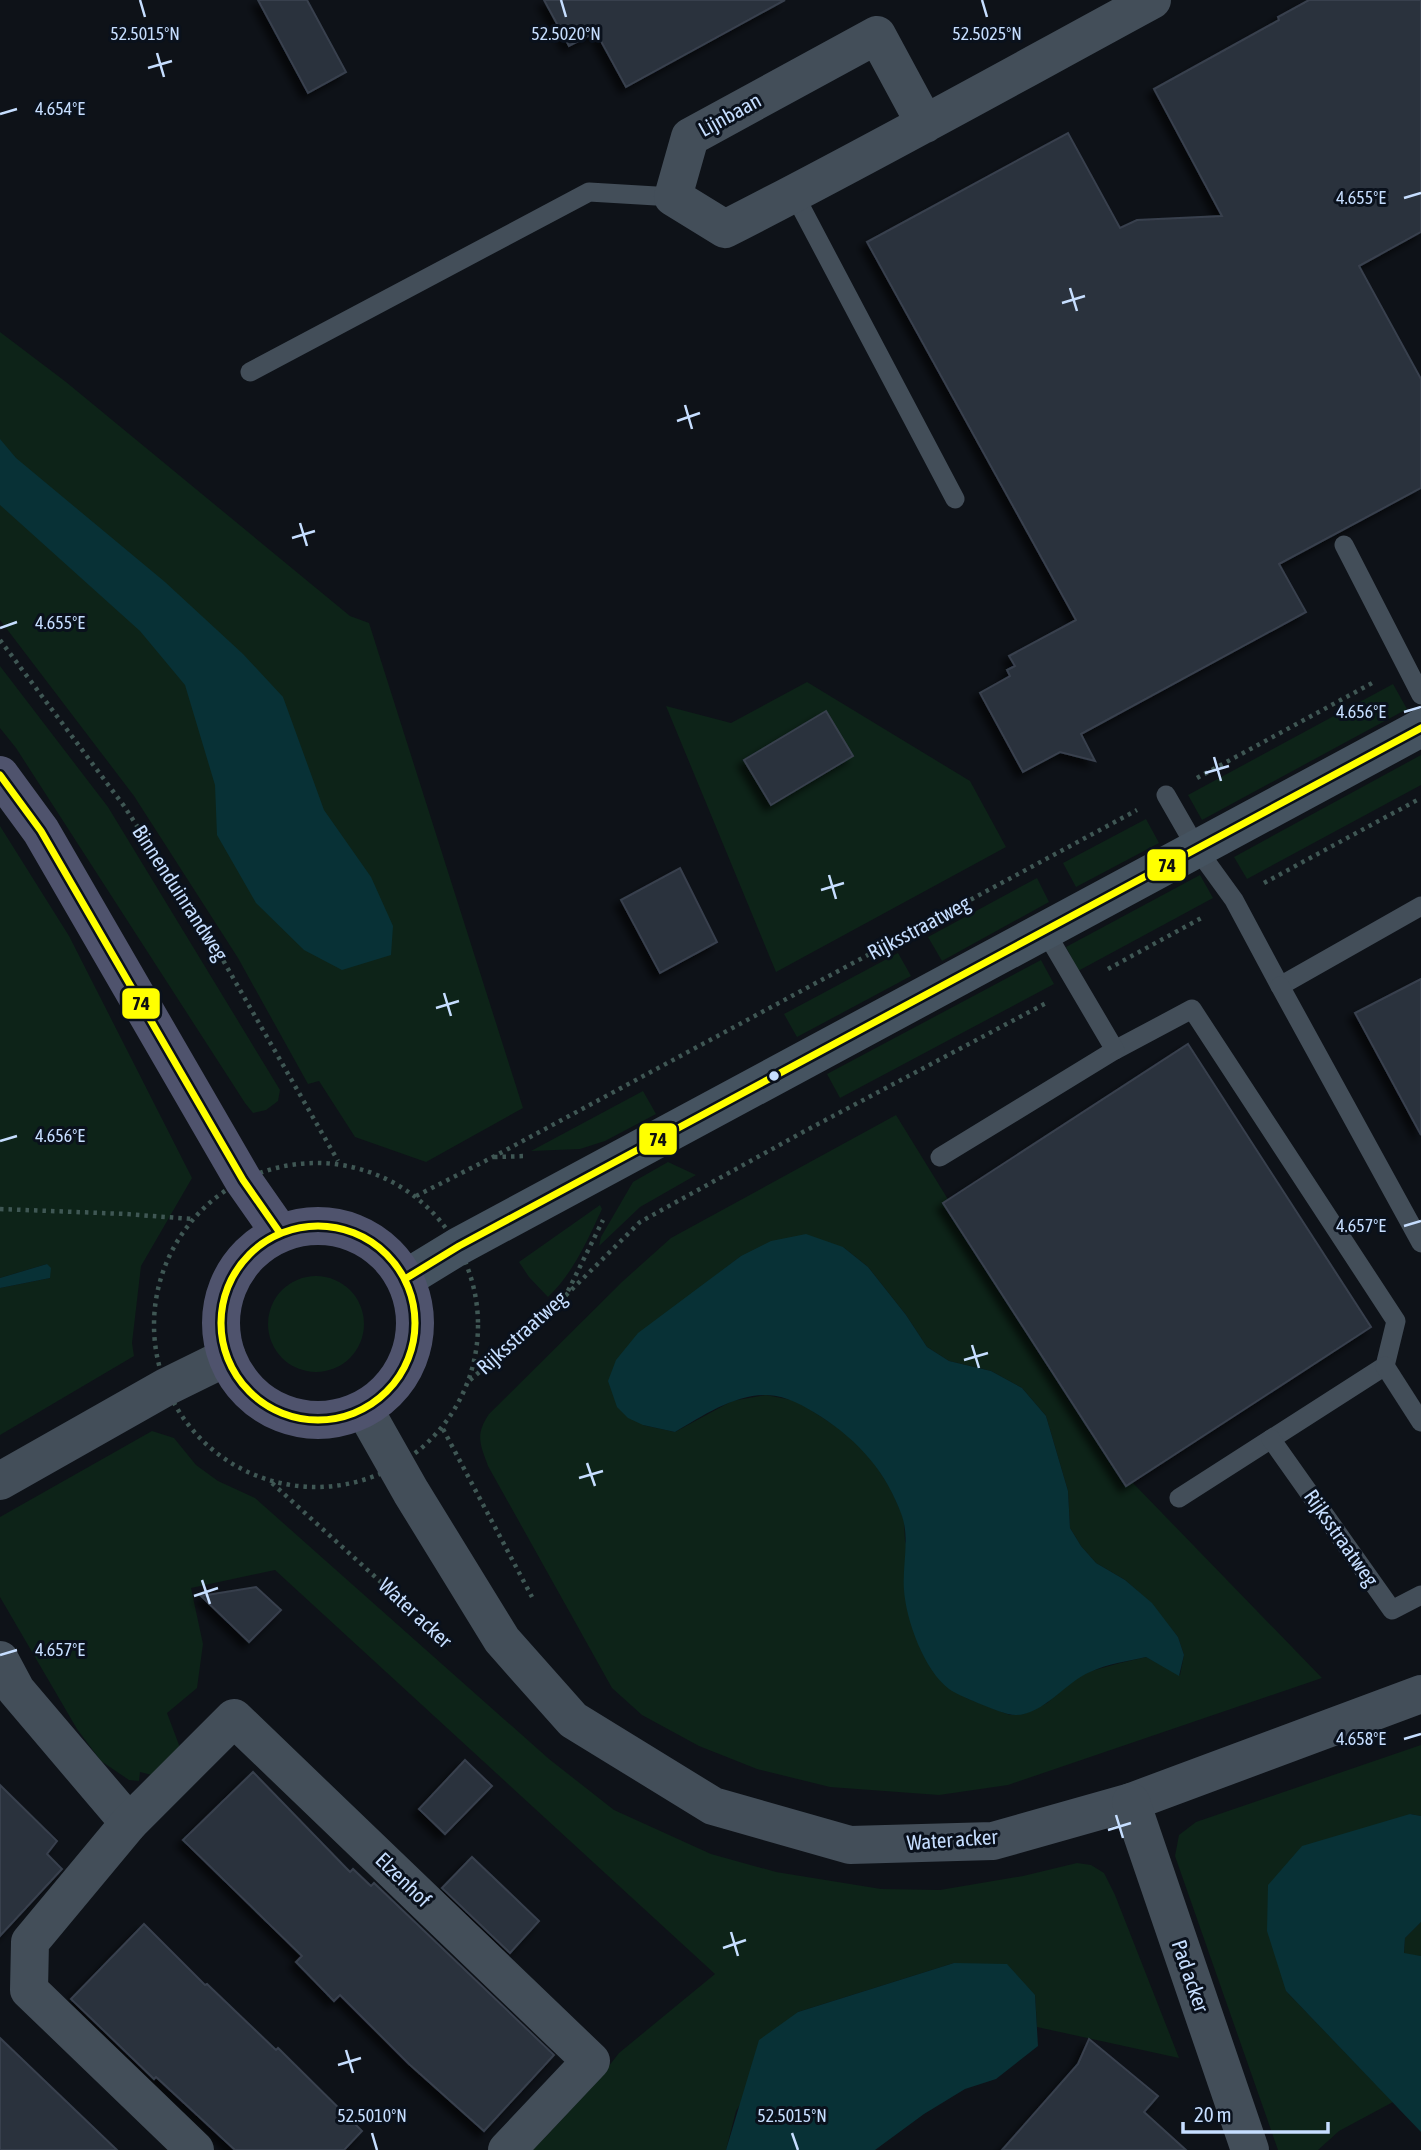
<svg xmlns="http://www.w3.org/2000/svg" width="1421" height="2150" font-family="'Asap Condensed',sans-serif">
<defs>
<filter id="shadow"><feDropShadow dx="-6" dy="6" stdDeviation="3.5" flood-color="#0009"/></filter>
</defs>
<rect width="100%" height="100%" fill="#0e1218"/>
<!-- green -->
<g fill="#0d2318" fill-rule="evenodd">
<path d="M 0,332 L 66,382 L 350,616 L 369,623 L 523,1108 L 426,1162 L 355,1137 L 319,1081 L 308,1084 L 238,958 L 134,796 L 0,620 Z"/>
<path d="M 0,666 L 108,807 L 280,1090 L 278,1101 L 266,1110 L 253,1113 L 245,1103 L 16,748 L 0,728 Z"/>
<path d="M 807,682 L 970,781 L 1006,847 L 776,972 L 666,706 L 731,723 Z"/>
<path d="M 1393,684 L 1407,709 L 1202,820 L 1188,795 Z"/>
<path d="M 1421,755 L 1421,785 L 1247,879 L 1234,857 Z"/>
<path d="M 1146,819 L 1159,843 L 1076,887 L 1063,863 Z"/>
<path d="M 0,826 L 69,936 L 192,1178 L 141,1266 L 132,1343 L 134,1356 L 0,1435 L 0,1288 L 50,1278 L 47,1264 L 0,1278 Z"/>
<path d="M 1200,875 L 1213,898 L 1078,971 L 1066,947 Z"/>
<path d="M 1037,878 L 1049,902 L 942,961 L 928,937 Z"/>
<path d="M 898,953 L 911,976 L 797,1037 L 784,1014 Z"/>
<path d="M 1041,960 L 1054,984 L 840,1098 L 827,1074 Z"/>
<path d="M 643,1091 L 656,1114 L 605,1141 L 580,1149 L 531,1151 Z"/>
<path d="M 896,1115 L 949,1201 L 1131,1481 L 1322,1678 L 1008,1785 L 939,1795 L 830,1787 L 757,1769 L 699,1746 L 642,1715 L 612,1688 L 488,1466 C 480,1444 475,1435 489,1414 L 623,1281 L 671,1238 ZM 843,1247 L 868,1267 L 906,1315 L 927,1347 L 949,1361 L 991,1371 L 1022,1388 L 1046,1416 L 1068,1491 L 1070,1528 L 1081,1546 L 1096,1563 L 1125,1580 L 1151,1603 L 1178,1637 L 1184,1655 L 1180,1675 L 1146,1657 L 1120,1663 L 1091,1671 L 1075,1679 L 1047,1703 L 1024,1714 L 1010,1715 L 966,1698 L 905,1541 L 904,1519 L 891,1489 L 868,1454 L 843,1431 L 797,1401 L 766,1395 L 732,1401 L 675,1432 L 643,1425 L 680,1303 L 741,1256 Z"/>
<path d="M 668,1162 L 696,1175 L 640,1207 L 599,1246 L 601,1237 L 633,1182 Z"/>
<path d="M 600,1205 L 602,1209 C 587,1241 574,1272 548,1297 L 529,1277 L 519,1262 Z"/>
<circle cx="316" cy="1324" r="48"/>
<path d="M 152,1431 L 174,1438 L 196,1465 L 218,1481 L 255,1498 L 549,1759 L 614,1810 L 711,1854 L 776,1872 L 881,1889 L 940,1890 L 1023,1876 L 1077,1863 L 1091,1865 L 1104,1873 L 1115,1895 L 1179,2058 L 1037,2027 L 1035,1995 L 954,1963 L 798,2012 L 736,2111 L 726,2150 L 533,2150 L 595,2084 L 619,2053 L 715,1974 L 275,1570 L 191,1588 L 203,1644 L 197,1688 L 167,1713 L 182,1753 L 156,1776 L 140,1772 L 139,1781 L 129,1780 L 101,1761 L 77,1729 L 0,1597 L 0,1517 Z"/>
<path d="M 1421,1745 L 1421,1816 L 1410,1814 L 1286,1991 L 1393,2102 L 1339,2131 L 1318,2150 L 1278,2150 L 1175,1856 L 1179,1835 L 1196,1822 Z"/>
<path d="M 1421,1922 L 1421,1956 L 1404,1954 L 1405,1938 Z"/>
</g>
<!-- water -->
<g fill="#083136">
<path d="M 0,439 L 16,458 L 165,582 L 243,654 L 283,697 L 324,810 L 371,877 L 393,926 L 391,955 L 342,970 L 304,950 L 256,903 L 217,835 L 215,785 L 185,685 L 140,631 L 0,505 Z"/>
<path d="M 806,1234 L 843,1247 L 868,1267 L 906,1315 L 927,1347 L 949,1361 L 991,1371 L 1022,1388 L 1046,1416 L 1068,1491 L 1070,1528 L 1081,1546 L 1096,1563 L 1125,1580 L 1152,1603 L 1178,1637 L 1184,1655 L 1179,1676 L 1146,1657 C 1128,1661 1107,1664 1090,1672 C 1065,1682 1038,1722 1008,1714 C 996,1711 959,1696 949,1689 C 924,1670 906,1620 904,1590 C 902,1567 910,1539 902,1516 C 887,1473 859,1441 820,1416 C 804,1406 788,1396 767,1395 C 735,1394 702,1416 675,1432 L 643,1425 L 628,1418 L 617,1407 L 608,1381 L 616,1360 L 638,1333 L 741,1256 L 771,1241 Z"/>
<path d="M 47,1264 L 51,1268 L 50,1278 L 0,1288 L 0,1278 Z"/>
<path d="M 1410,1814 L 1421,1816 L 1421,1922 L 1405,1938 L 1404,1953 L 1421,1956 L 1421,2132 L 1286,1991 L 1267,1931 L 1268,1885 L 1302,1846 Z"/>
<path d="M 954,1963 L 1007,1964 L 1035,1995 L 1038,2046 L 996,2079 L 965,2089 L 924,2114 L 875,2150 L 726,2150 L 759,2040 L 798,2012 Z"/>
</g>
<!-- building -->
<g fill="#2b313c" stroke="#38404e" stroke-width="2" filter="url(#shadow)">
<path d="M 258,0 L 307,0 L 346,72 L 308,93 Z"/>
<path d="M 544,0 L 785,0 L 626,87 L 596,32 L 569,46 Z"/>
<path d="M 1309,0 L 1421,0 L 1421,232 L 1359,266 L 1421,379 L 1421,488 L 1279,564 L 1306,612 L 1081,734 L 1095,761 L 1060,752 L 1023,772 L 980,693 L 1010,676 L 1007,670 L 1015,666 L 1009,656 L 1076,620 L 867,242 L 1068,133 L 1120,228 L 1137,220 L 1222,216 L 1154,89 L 1279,20 L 1278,17 Z"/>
<path d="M 826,711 L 853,756 L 771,805 L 744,760 Z"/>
<path d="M 680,868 L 717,942 L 660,973 L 621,900 Z"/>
<path d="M 1421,979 L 1421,1135 L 1355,1013 Z"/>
<path d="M 1188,1044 L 1371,1327 L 1126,1486 L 943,1203 Z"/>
<path d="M 256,1587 L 281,1610 L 249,1642 L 201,1596 Z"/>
<path d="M 465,1760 L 492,1786 L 445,1834 L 419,1809 Z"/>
<path d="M 253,1772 L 350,1872 L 353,1869 L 371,1886 L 374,1883 L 554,2055 L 484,2131 L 409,2064 L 340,1995 L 334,2001 L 296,1962 L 302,1956 L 183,1840 Z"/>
<path d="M 0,1785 L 57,1841 L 47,1854 L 62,1869 L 0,1936 Z"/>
<path d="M 472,1857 L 539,1921 L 510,1953 L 442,1888 Z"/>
<path d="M 144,1924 L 205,1985 L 207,1984 L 276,2050 L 278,2048 L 362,2131 L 344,2150 L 235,2150 L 156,2077 L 154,2079 L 71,1999 Z"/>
<path d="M 0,2038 L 117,2150 L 0,2150 Z"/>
<path d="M 1089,2039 L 1158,2096 L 1144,2112 L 1186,2150 L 1002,2150 L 1078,2064 Z"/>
</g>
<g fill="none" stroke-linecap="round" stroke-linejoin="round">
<!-- path -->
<g stroke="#3f5754" stroke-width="4.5" stroke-dasharray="3.5 5" stroke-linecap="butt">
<path d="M 0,640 L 124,806 L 212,941 L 338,1161"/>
<path d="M 1197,778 L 1374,682"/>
<path d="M 1264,883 L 1421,798"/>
<path d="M 1108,969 L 1205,916"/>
<path d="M 494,1157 L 527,1156"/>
<circle cx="316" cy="1325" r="162"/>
<path d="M 416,1196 L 493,1157 L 1137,810"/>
<path d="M 0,1209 L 126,1214 L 192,1219"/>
<path d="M 568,1291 L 603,1220"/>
<path d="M 470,1380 L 545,1316 L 640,1222 L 803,1132 L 1048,1002"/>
<path d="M 443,1429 L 532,1597"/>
<path d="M 272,1483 L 449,1644"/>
</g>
<!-- lane -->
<g stroke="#434e59" stroke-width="19">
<path d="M 794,194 L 955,499"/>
<path d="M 250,372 L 589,192 L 673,197"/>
<path d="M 1344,545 L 1421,695"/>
<path d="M 1166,795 L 1197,849 L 1234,900 L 1280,986 L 1421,906"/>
<path d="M 1280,986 L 1421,1243"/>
<path d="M 1115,1050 L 1192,1009 L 1396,1321 L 1385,1366 L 1179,1498"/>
<path d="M 940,1157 L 1115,1050 L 1045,931"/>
<path d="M 1385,1366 L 1421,1422"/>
<path d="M 1271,1439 L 1392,1610 L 1421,1595"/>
</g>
<!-- street -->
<g stroke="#434e59" stroke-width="38">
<path d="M 925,124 L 877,35 L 690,137 L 673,197 L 725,229 C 869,156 1010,77 1152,0"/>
<path d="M 364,1409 L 411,1492 L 502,1640 L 573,1720 L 713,1806 L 850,1845 L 993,1841 L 1131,1802 L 1421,1694"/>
<path d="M 0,1481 L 166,1387 L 227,1357"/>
<path d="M 0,1660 L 16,1690 L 129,1823"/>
<path d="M 1131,1802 L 1250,2150"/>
<path d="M 195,2150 L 29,1990 L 30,1942 L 129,1823 L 234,1718 L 591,2061 L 507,2150"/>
</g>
<!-- secondary -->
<path stroke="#455360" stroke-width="38" d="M 405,1279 L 459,1246 L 1421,728"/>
<!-- primary -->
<g stroke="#4f536d" stroke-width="38">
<path d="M 0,775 L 41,831 L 243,1180 L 280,1233"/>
<circle cx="318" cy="1323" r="97"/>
</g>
<!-- bus-1 casing -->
<g stroke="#0a111c" stroke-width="12">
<g id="bus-1">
<path d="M 0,775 L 41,831 L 243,1180 L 280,1233"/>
<circle cx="318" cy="1323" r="97"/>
<path d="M 405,1279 L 459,1246 L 1421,728"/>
</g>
</g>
<!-- bus-1 -->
<use href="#bus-1" stroke="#ff0" stroke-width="7"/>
</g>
<!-- ticks -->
<path fill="none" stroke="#c6deff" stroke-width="2.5" d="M 140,0 L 145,17M 561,0 L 566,17M 982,0 L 987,17M 157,53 L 164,77M 148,68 L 172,61M 0,114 L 17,109M 1404,198 L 1421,193M 1070,288 L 1077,311M 1062,303 L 1085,296M 685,405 L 692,429M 677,421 L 700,413M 300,523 L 307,546M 292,538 L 315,531M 0,628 L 17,622M 1404,712 L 1421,707M 1214,757 L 1221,781M 1205,773 L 1229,766M 829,875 L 836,899M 821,890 L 844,883M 444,993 L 451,1016M 436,1008 L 459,1001M 0,1141 L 17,1136M 1404,1226 L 1421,1221M 972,1345 L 979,1368M 964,1360 L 988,1353M 587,1463 L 595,1486M 579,1478 L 603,1471M 202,1580 L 210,1604M 194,1596 L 218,1588M 0,1655 L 17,1650M 1404,1739 L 1421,1734M 1116,1815 L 1123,1838M 1108,1830 L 1131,1823M 731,1932 L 738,1956M 723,1948 L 746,1940M 346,2050 L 353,2073M 338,2065 L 361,2058M 372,2133 L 377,2150M 792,2133 L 798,2150"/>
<!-- markers -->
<circle fill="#c6deff" stroke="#0a111c" stroke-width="2.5" cx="774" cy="1076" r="6"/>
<g text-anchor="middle" stroke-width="6" stroke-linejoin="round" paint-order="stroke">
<!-- street labels -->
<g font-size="21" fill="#c6deff" stroke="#0a111c">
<text transform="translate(730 115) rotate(-29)" y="7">Lijnbaan</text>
<text transform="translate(180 893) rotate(57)" y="7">Binnenduinrandweg</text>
<text transform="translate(919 928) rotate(-28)" y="7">Rijksstraatweg</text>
<text transform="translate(522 1333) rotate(-42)" y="7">Rijksstraatweg</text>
<text transform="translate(1341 1538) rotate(55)" y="7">Rijksstraatweg</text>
<text transform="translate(415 1613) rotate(43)" y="7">Water acker</text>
<text transform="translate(952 1840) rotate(-4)" y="7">Water acker</text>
<text transform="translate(403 1880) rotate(44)" y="7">Elzenhof</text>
<text transform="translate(1190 1976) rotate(71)" y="7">Pad acker</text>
</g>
</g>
<g font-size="18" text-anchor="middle" fill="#c6deff" stroke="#0a111c" stroke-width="6" stroke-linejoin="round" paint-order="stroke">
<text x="145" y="40">52.5015°N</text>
<text x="566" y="40">52.5020°N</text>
<text x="987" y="40">52.5025°N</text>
<text x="60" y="115">4.654°E</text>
<text x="1361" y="204">4.655°E</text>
<text x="60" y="629">4.655°E</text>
<text x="1361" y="718">4.656°E</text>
<text x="60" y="1142">4.656°E</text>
<text x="1361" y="1232">4.657°E</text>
<text x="60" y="1656">4.657°E</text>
<text x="1361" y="1745">4.658°E</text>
<text x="372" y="2122">52.5010°N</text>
<text x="792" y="2122">52.5015°N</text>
</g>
<g stroke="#0a111c" stroke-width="2.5">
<rect x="1146" y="848" width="41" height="34" rx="7" fill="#ff0"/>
<rect x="121" y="987" width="40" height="33" rx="7" fill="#ff0"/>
<rect x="638" y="1122" width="40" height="34" rx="7" fill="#ff0"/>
</g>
<g font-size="19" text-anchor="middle" font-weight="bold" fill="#111">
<text x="1167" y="872">74</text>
<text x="141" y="1010">74</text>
<text x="658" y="1146">74</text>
</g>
<!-- scale -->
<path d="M1183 2122v10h145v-10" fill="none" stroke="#c6deff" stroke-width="3.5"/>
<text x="1194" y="2122" font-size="21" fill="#c6deff" stroke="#0a111c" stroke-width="5" paint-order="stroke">20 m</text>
</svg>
